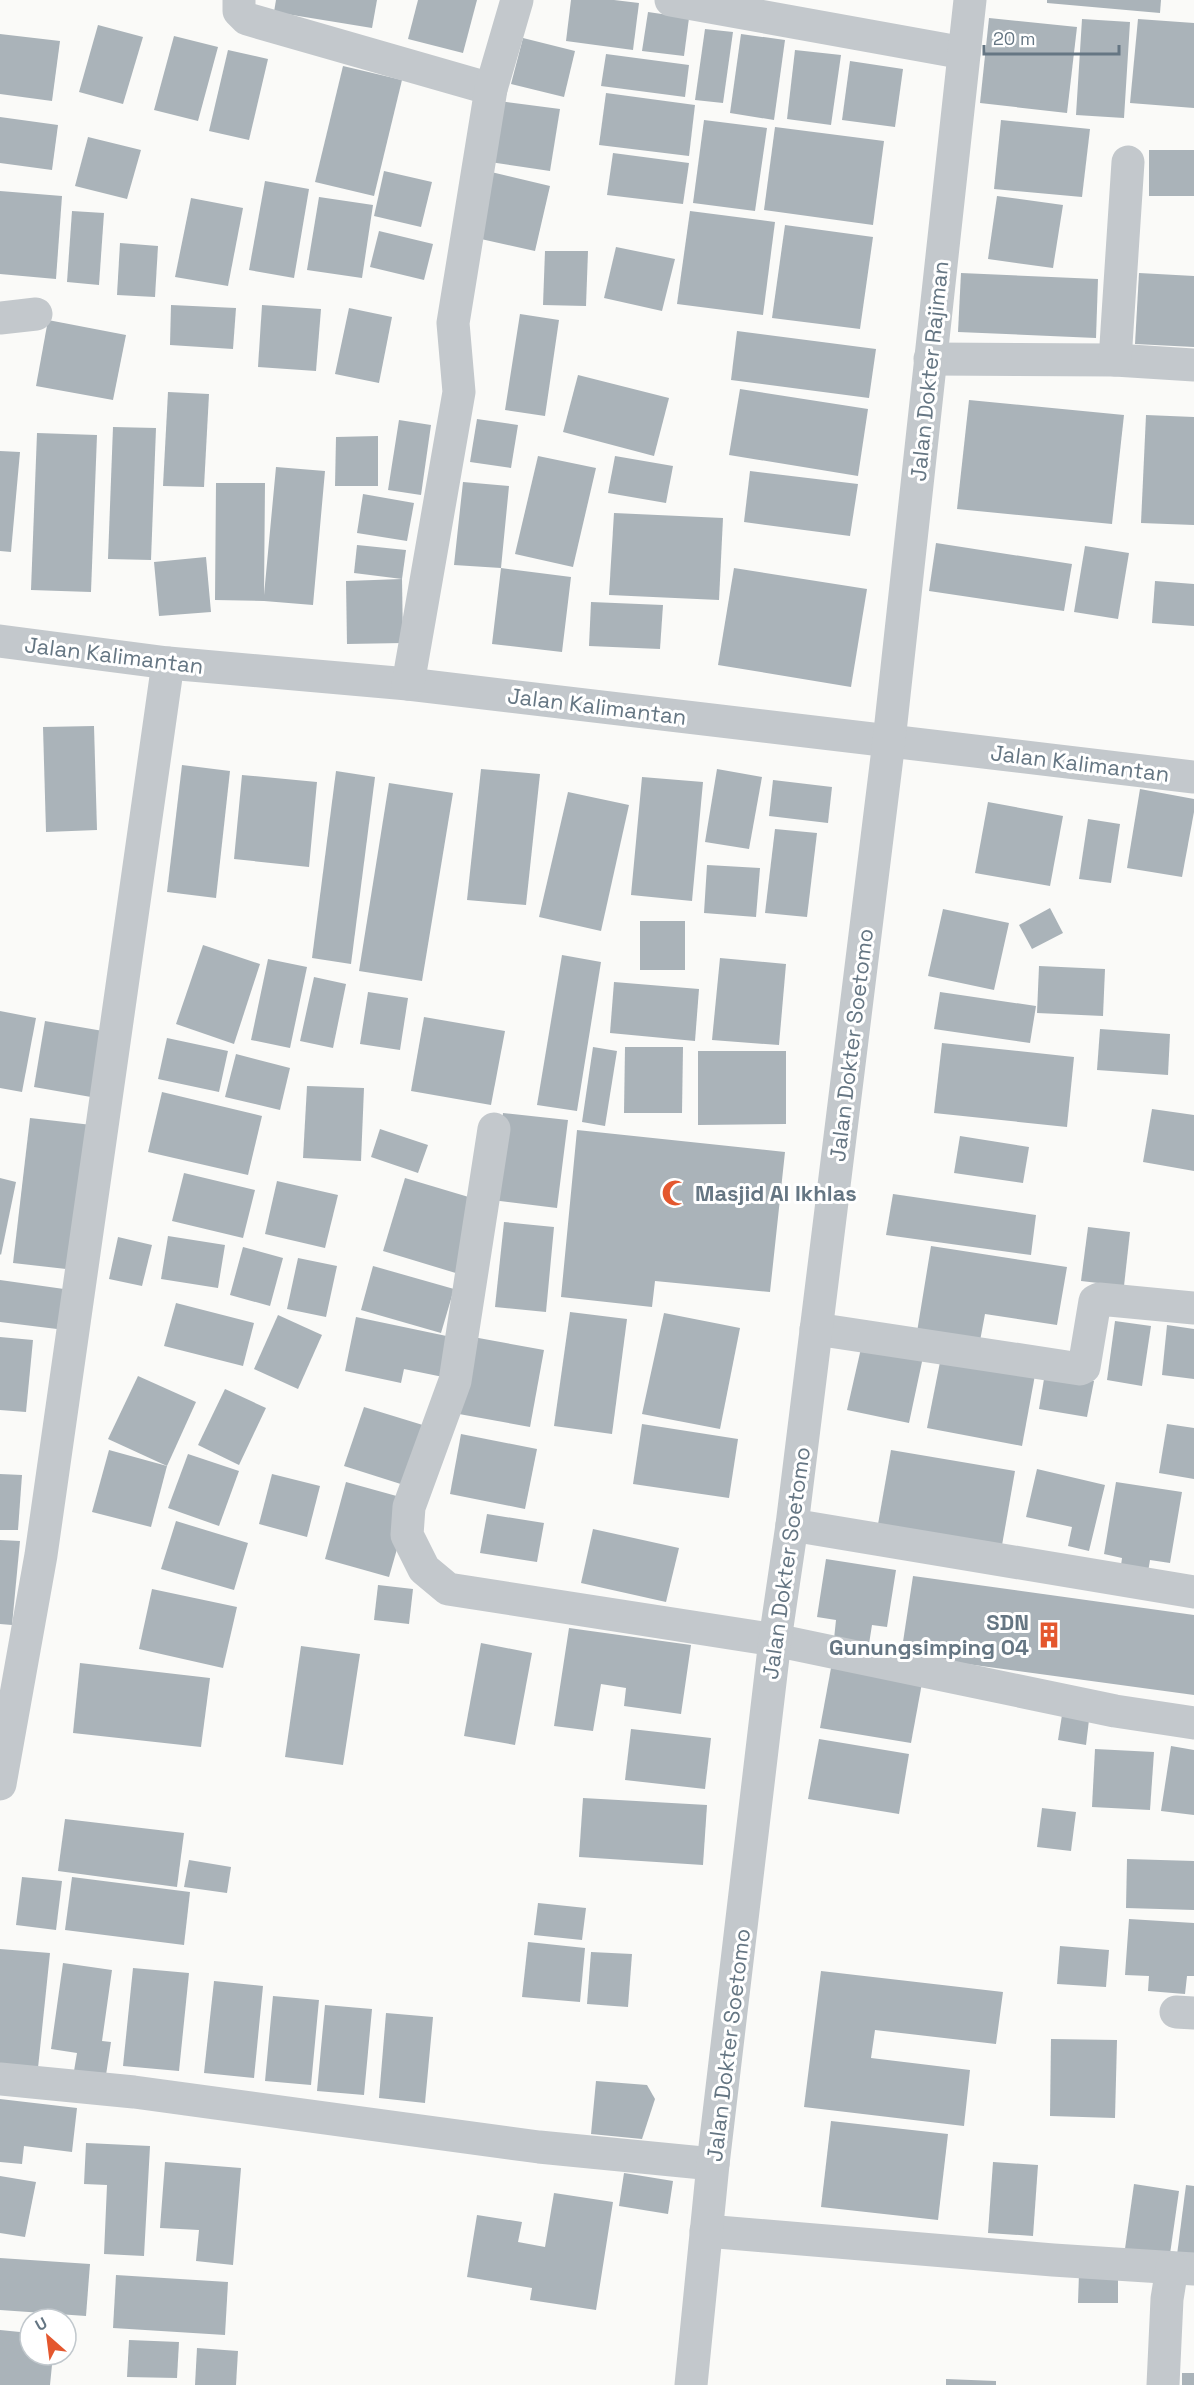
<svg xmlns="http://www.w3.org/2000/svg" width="1194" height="2385" font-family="'Space Grotesk',sans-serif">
<rect width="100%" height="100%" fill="#fafaf8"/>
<!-- building -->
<g fill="#aab3b9">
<path d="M 276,0 L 377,0 L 372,28 L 274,12 Z"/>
<path d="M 418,0 L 477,0 L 463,53 L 408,39 Z"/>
<path d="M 571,0 L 614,0 L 639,3 L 633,50 L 566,41 Z"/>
<path d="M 1047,0 L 1161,0 L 1160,13 L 1047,3 Z"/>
<path d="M 648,12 L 689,18 L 684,56 L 642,51 Z"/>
<path d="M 989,18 L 1077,27 L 1067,113 L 980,103 Z"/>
<path d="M 1082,19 L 1130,22 L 1124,118 L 1076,115 Z"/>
<path d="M 1138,19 L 1194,23 L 1194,108 L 1130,103 Z"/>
<path d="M 98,25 L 143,37 L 123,104 L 79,92 Z"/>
<path d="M 705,29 L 733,32 L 723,103 L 695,100 Z"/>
<path d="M 0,34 L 60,41 L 52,101 L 0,94 Z"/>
<path d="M 741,34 L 785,40 L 774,120 L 730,113 Z"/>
<path d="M 174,36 L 218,47 L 198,121 L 154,110 Z"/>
<path d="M 523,38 L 575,51 L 564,97 L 511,84 Z"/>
<path d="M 228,50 L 268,59 L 249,140 L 209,131 Z"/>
<path d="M 795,50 L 841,55 L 831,125 L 787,119 Z"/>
<path d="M 606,54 L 689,65 L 685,97 L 601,86 Z"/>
<path d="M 850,61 L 903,69 L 895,127 L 842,120 Z"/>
<path d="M 343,66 L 402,80 L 374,196 L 315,182 Z"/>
<path d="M 606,93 L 695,105 L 689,156 L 599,145 Z"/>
<path d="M 499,101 L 560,109 L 550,171 L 490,162 Z"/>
<path d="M 0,117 L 58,125 L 52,170 L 0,163 Z"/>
<path d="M 704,120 L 767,128 L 755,211 L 693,203 Z"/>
<path d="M 1001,120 L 1090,129 L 1082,197 L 994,189 Z"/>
<path d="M 775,127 L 884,141 L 873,225 L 764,210 Z"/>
<path d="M 88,137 L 141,150 L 127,199 L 75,186 Z"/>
<rect x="1149" y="150" width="45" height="46"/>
<path d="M 613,153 L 689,163 L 683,204 L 607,195 Z"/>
<path d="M 384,171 L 432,182 L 421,227 L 374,216 Z"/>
<path d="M 487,171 L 550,186 L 535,251 L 472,237 Z"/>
<path d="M 265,181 L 309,189 L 294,278 L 249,270 Z"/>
<path d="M 0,191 L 62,196 L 56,279 L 0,274 Z"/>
<path d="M 997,196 L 1063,205 L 1053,268 L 988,259 Z"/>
<path d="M 319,197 L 373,205 L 362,278 L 307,270 Z"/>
<path d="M 191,198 L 243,208 L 228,286 L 175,277 Z"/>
<path d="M 72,211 L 104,213 L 99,285 L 67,282 Z"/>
<path d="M 690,211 L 775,222 L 763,315 L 677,304 Z"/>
<path d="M 785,225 L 873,237 L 860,329 L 772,318 Z"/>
<path d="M 379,231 L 433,244 L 424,280 L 370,267 Z"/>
<path d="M 120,243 L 158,246 L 155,297 L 117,295 Z"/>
<path d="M 616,247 L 675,259 L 662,311 L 604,298 Z"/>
<path d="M 545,251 L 588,251 L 586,306 L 543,305 Z"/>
<path d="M 961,273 L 1098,279 L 1096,338 L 958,332 Z"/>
<path d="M 1139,273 L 1194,276 L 1194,347 L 1135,344 Z"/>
<path d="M 171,305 L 236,308 L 233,349 L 170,345 Z"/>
<path d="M 262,305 L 321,309 L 316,371 L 258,367 Z"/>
<path d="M 349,308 L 392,317 L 379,383 L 335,374 Z"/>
<path d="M 520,314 L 559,320 L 545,416 L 505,410 Z"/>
<path d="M 48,320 L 126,335 L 113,400 L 36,386 Z"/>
<path d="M 737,331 L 876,349 L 869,398 L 731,380 Z"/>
<path d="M 578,375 L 669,398 L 654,456 L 563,432 Z"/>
<path d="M 740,389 L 868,409 L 858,476 L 729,455 Z"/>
<path d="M 168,392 L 209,394 L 204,487 L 163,486 Z"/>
<path d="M 969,400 L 1124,415 L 1112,524 L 957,509 Z"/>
<path d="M 1146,415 L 1194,417 L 1194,525 L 1141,523 Z"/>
<path d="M 477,419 L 518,425 L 511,468 L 470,462 Z"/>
<path d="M 399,420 L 431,425 L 421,495 L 388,490 Z"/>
<path d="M 113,427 L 156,428 L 151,560 L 108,559 Z"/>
<path d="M 37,433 L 97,435 L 91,592 L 31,590 Z"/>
<path d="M 378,436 L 378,486 L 335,486 L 336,437 Z"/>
<path d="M 0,451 L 20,452 L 11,552 L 0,551 Z"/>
<path d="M 538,456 L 596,468 L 573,567 L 515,554 Z"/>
<path d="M 615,456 L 673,466 L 666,503 L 608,493 Z"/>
<path d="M 276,467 L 325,471 L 313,605 L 264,601 L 215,600 L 216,483 L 265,483 L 264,595 Z"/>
<path d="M 750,471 L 858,484 L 850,536 L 744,522 Z"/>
<path d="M 463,482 L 509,486 L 501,568 L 571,577 L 562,652 L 492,644 L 501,568 L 454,565 Z"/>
<path d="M 363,494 L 414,503 L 407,541 L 357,533 Z"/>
<path d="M 614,513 L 723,518 L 719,600 L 609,595 Z"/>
<path d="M 936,543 L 1072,564 L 1064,611 L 929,591 Z"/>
<path d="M 357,545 L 406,550 L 402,579 L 354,573 Z"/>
<path d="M 1085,546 L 1129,553 L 1118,619 L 1074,612 Z"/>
<path d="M 206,557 L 211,612 L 159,616 L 154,562 Z"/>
<path d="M 734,568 L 867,589 L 851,687 L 718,665 Z"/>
<path d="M 402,579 L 403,643 L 347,644 L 346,581 Z"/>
<path d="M 1155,581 L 1194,584 L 1194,626 L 1152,623 Z"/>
<path d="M 591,602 L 663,605 L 660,649 L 589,646 Z"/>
<path d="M 94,726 L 97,830 L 46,832 L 43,727 Z"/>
<path d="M 182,765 L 230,771 L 216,898 L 167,892 Z"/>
<path d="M 481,769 L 540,774 L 526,905 L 467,900 Z"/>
<path d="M 717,769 L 762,777 L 749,849 L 705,842 Z"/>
<path d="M 336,771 L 375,777 L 351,964 L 312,958 Z"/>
<path d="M 242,775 L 317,782 L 309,867 L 234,859 Z"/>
<path d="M 642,777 L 703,782 L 692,901 L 631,895 Z"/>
<path d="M 773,780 L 832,787 L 828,823 L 769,816 Z"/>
<path d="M 389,783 L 453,793 L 422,981 L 359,971 Z"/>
<path d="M 1140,789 L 1194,799 L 1194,812 L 1182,877 L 1127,868 Z"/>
<path d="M 568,792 L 629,805 L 601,931 L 539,917 Z"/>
<path d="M 988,802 L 1063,816 L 1050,886 L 975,873 Z"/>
<path d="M 1088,819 L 1120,824 L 1111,883 L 1079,879 Z"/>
<path d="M 775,829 L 817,833 L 807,917 L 765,913 Z"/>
<path d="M 707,865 L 760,868 L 756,917 L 704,913 Z"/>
<path d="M 1050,908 L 1063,933 L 1032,949 L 1019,925 Z"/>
<path d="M 943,909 L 1009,923 L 994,990 L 928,976 Z"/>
<rect x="640" y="921" width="45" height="49"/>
<path d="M 203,945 L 260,964 L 234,1044 L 176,1024 Z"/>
<path d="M 562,955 L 601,962 L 577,1111 L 537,1105 Z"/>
<path d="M 720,958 L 786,964 L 779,1045 L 712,1040 Z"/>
<path d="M 268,959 L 307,967 L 290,1048 L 251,1040 Z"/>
<path d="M 1039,966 L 1105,969 L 1103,1016 L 1037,1013 Z"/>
<path d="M 314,977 L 346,984 L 333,1048 L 300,1041 Z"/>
<path d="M 614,982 L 699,989 L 695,1041 L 610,1033 Z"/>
<path d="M 368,992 L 408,998 L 400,1050 L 360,1044 Z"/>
<path d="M 940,992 L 1036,1006 L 1030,1043 L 934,1029 Z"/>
<path d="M 0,1011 L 36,1018 L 22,1092 L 0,1088 Z"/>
<path d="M 424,1017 L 505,1031 L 491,1105 L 411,1091 Z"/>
<path d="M 45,1021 L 103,1031 L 91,1097 L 34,1087 Z"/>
<path d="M 1100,1029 L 1170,1034 L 1168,1075 L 1097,1070 Z"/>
<path d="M 167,1038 L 228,1051 L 219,1092 L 158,1079 Z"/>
<path d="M 942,1043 L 1074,1057 L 1067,1127 L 934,1113 Z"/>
<path d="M 593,1047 L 617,1051 L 605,1126 L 582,1122 Z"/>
<path d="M 625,1047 L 683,1047 L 682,1113 L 624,1113 Z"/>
<path d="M 698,1051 L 786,1051 L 786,1124 L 698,1125 Z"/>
<path d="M 236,1054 L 290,1068 L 280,1110 L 225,1097 Z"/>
<path d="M 307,1086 L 364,1088 L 361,1161 L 303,1158 Z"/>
<path d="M 162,1092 L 262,1116 L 248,1175 L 148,1152 Z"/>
<path d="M 1152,1109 L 1194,1115 L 1194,1171 L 1143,1162 Z"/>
<path d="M 503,1113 L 568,1120 L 557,1208 L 492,1200 Z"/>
<path d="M 30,1118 L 92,1125 L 75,1270 L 13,1263 Z"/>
<path d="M 380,1129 L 428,1145 L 418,1173 L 371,1157 Z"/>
<path d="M 577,1130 L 785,1152 L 770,1292 L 655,1281 L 652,1307 L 561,1297 Z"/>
<path d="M 960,1136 L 1029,1147 L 1023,1183 L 954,1173 Z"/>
<path d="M 184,1173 L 255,1190 L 243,1238 L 172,1221 Z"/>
<path d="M 0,1178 L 16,1182 L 1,1255 L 0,1254 Z"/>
<path d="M 405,1178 L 482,1201 L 459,1274 L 383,1251 Z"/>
<path d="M 277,1181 L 338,1195 L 325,1248 L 265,1234 Z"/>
<path d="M 893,1194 L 1036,1215 L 1031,1255 L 886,1235 Z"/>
<path d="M 504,1222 L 554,1227 L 546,1312 L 495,1307 Z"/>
<path d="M 1088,1227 L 1130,1232 L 1124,1286 L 1081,1281 Z"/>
<path d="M 168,1236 L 225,1245 L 218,1288 L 161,1279 Z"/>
<path d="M 118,1237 L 152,1245 L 142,1286 L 109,1279 Z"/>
<path d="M 931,1246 L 1067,1267 L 1057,1325 L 985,1314 L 980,1341 L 917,1332 Z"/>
<path d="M 243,1247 L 283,1258 L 270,1306 L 230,1295 Z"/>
<path d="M 298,1258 L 337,1266 L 326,1317 L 287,1309 Z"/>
<path d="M 373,1266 L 454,1289 L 441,1333 L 361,1310 Z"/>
<path d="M 0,1280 L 64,1289 L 57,1329 L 0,1322 Z"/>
<path d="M 176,1303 L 254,1323 L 243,1366 L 164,1346 Z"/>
<path d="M 570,1312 L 627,1319 L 612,1434 L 554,1426 Z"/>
<path d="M 664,1313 L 740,1328 L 720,1429 L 642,1414 Z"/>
<path d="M 278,1315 L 322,1335 L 298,1389 L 254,1369 Z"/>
<path d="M 356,1317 L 456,1338 L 448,1378 L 404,1369 L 401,1383 L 345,1371 Z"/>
<path d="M 1115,1321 L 1151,1326 L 1142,1386 L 1107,1380 Z"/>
<path d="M 1167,1325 L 1194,1329 L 1194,1379 L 1162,1375 Z"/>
<path d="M 0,1337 L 33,1340 L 26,1412 L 0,1410 Z"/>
<path d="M 473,1337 L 544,1350 L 530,1427 L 459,1414 Z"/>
<path d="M 862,1344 L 923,1357 L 909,1423 L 847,1410 Z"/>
<path d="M 941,1357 L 1035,1375 L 1022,1446 L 927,1428 Z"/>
<path d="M 1045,1373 L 1094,1381 L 1087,1417 L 1039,1409 Z"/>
<path d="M 138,1376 L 196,1402 L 167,1466 L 108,1439 Z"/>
<path d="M 225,1389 L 266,1408 L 239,1465 L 198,1445 Z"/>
<path d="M 364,1407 L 426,1426 L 407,1486 L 344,1466 Z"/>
<path d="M 642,1424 L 738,1439 L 729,1498 L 633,1484 Z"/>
<path d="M 1167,1424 L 1194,1428 L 1194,1479 L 1159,1473 Z"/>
<path d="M 461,1434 L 537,1449 L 525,1509 L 450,1494 Z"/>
<path d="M 109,1450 L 167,1466 L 151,1527 L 92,1512 Z"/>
<path d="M 891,1450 L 1015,1471 L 1001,1551 L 877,1530 Z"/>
<path d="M 188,1454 L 239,1471 L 219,1526 L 168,1508 Z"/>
<path d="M 1037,1469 L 1105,1485 L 1089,1551 L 1068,1546 L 1072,1527 L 1026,1517 Z"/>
<path d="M 0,1474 L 22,1475 L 18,1530 L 0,1530 Z"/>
<path d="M 272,1474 L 320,1486 L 307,1537 L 259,1524 Z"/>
<path d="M 346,1482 L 411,1500 L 389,1577 L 325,1559 Z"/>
<path d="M 1116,1482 L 1182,1492 L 1170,1563 L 1150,1560 L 1147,1578 L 1120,1573 L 1122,1558 L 1104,1554 Z"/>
<path d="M 487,1514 L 544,1523 L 537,1562 L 480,1553 Z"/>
<path d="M 176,1521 L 248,1543 L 234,1590 L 161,1569 Z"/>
<path d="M 593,1529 L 679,1548 L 666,1602 L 581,1583 Z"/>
<path d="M 0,1540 L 20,1541 L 12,1625 L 0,1624 Z"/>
<path d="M 826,1559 L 896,1570 L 887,1627 L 872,1625 L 869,1644 L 834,1639 L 836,1620 L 817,1617 Z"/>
<path d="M 913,1576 L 1194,1615 L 1194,1695 L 901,1655 Z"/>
<path d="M 378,1585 L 413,1589 L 409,1624 L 374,1620 Z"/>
<path d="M 152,1589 L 237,1607 L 223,1668 L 139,1649 Z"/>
<path d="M 569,1628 L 691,1645 L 681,1714 L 624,1706 L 626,1688 L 601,1684 L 593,1731 L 554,1726 Z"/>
<path d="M 481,1643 L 532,1653 L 515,1745 L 464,1736 Z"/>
<path d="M 301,1646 L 360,1654 L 343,1765 L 285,1757 Z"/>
<path d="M 80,1663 L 210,1678 L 201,1747 L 73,1733 Z"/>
<path d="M 831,1668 L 922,1683 L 911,1743 L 820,1728 Z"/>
<path d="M 1062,1715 L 1089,1720 L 1086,1745 L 1058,1740 Z"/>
<path d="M 631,1729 L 711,1738 L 705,1789 L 625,1780 Z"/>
<path d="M 819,1739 L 909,1754 L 899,1814 L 808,1799 Z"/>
<path d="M 1171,1746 L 1194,1750 L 1194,1815 L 1161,1811 Z"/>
<path d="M 1095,1749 L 1154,1752 L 1150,1810 L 1092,1807 Z"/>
<path d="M 583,1798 L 707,1805 L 703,1865 L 579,1857 Z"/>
<path d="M 1042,1808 L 1076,1812 L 1071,1851 L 1037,1847 Z"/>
<path d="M 65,1819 L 184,1833 L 177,1887 L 58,1871 Z"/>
<path d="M 1127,1859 L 1194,1861 L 1194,1910 L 1126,1908 Z"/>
<path d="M 189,1860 L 231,1867 L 227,1893 L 184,1887 Z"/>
<path d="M 22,1877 L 62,1881 L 56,1930 L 16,1925 Z"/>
<path d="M 72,1877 L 190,1892 L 184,1945 L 65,1930 Z"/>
<path d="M 538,1903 L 586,1908 L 582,1940 L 534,1935 Z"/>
<path d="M 1129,1919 L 1194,1923 L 1194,1976 L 1187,1976 L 1185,1994 L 1148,1991 L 1149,1976 L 1125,1975 Z"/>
<path d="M 528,1942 L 585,1948 L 580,2002 L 522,1997 Z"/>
<path d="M 1060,1946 L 1109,1950 L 1106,1987 L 1057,1984 Z"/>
<path d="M 0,1949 L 50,1953 L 38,2068 L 0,2064 Z"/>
<path d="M 591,1952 L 632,1954 L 628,2007 L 587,2004 Z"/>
<path d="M 63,1963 L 112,1970 L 102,2041 L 111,2042 L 106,2075 L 74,2071 L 77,2053 L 51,2049 Z"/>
<path d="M 133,1968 L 189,1973 L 179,2071 L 123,2066 Z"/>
<path d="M 821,1971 L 1003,1992 L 996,2044 L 875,2030 L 871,2058 L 970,2070 L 964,2126 L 804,2107 Z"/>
<path d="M 214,1981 L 263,1986 L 254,2078 L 204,2073 Z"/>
<path d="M 273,1996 L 319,2000 L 311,2085 L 265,2081 Z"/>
<path d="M 325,2005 L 372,2009 L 364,2095 L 317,2091 Z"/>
<path d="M 386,2013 L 433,2017 L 425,2103 L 379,2098 Z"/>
<path d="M 1051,2039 L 1117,2040 L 1115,2118 L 1050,2116 Z"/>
<path d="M 596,2081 L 647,2085 L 655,2099 L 642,2139 L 591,2134 Z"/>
<path d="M 0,2099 L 77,2108 L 72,2152 L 24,2146 L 22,2164 L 0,2162 Z"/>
<path d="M 831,2121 L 948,2134 L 938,2220 L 821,2207 Z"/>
<path d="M 86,2143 L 150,2146 L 144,2256 L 104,2254 L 107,2185 L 84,2184 Z"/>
<path d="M 165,2162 L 241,2168 L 233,2265 L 196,2261 L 199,2230 L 160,2228 Z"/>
<path d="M 993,2162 L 1038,2165 L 1033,2236 L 988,2233 Z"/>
<path d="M 624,2173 L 673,2181 L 668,2214 L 619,2206 Z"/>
<path d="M 0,2176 L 36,2182 L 25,2237 L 0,2233 Z"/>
<path d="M 1134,2184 L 1179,2191 L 1169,2261 L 1124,2256 Z"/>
<path d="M 1186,2185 L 1194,2186 L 1194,2257 L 1177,2255 Z"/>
<path d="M 554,2193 L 613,2202 L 596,2310 L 530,2300 L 532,2288 L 467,2277 L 477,2215 L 522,2222 L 518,2242 L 545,2247 Z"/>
<path d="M 0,2258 L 90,2264 L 86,2316 L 0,2310 Z"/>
<path d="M 1079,2273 L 1118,2273 L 1118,2303 L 1078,2303 Z"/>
<path d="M 116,2275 L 228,2282 L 225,2335 L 113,2328 Z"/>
<path d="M 0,2330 L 30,2333 L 30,2355 L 53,2355 L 50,2385 L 0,2385 Z"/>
<path d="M 129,2340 L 179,2342 L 177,2378 L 127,2377 Z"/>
<path d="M 197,2348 L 238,2351 L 236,2385 L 195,2385 Z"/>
<rect x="1182" y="2373" width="12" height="12"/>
<path d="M 946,2379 L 996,2381 L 996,2385 L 946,2385 Z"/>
</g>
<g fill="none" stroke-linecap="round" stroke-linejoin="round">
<!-- minor -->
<g stroke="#c3c8cc" stroke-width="33">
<path d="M 239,0 L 239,11 L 247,19 L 491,89"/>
<path d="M 671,0 L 964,53"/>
<path d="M 0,318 L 36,314"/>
<path d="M 930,359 L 1115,360 L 1194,365"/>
<path d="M 1115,360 L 1128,162"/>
<path d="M 0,641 L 168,663 L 408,684 L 1194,777"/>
<path d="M 408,684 L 459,392 L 453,323 L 491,89 L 517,0"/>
<path d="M 494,1129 L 455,1381 L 409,1507 L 407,1535 L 424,1569 L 448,1589 L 775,1640 L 1115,1711 L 1194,1723"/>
<path d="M 816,1329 L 1080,1369 L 1084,1367 L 1095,1301 L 1099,1299 L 1194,1308"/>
<path d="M 792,1525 L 1194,1592"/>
<path d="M 0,1784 L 41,1555 L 168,663"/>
<path d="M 1176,2012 L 1194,2013"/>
<path d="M 0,2079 L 134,2092 L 539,2147 L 713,2164"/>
<path d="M 706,2231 L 1053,2260 L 1194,2269"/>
<path d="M 691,2385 L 713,2164 L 775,1640 L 792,1525 L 889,741 L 970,0"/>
<path d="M 1163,2385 L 1167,2299 L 1172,2268"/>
</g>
</g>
<!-- icons -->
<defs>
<g id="mosque-bare" transform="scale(2.07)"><path d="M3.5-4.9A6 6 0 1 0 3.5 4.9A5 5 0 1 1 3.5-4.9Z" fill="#e4572e" stroke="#fff" stroke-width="2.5" paint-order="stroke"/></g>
<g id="building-bare" transform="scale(2.07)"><path d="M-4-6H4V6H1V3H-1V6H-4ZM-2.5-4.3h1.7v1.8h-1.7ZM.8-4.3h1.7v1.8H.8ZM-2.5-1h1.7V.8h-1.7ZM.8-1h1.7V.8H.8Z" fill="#e4572e" stroke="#fff" stroke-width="2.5" paint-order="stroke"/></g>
</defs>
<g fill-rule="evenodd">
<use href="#mosque-bare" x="675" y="1193"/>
<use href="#building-bare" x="1049" y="1635"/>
</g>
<g text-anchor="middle" stroke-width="6" stroke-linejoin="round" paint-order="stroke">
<!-- street labels -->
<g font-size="22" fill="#657683" stroke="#fff">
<text transform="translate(929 371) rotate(-84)" y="8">Jalan Dokter Rajiman</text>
<text transform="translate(114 655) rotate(7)" y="8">Jalan Kalimantan</text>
<text transform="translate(597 706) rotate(7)" y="8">Jalan Kalimantan</text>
<text transform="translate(1080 763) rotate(7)" y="8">Jalan Kalimantan</text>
<text transform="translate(851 1045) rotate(-83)" y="8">Jalan Dokter Soetomo</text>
<text transform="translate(786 1563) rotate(-82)" y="8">Jalan Dokter Soetomo</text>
<text transform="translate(728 2045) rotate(-83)" y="8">Jalan Dokter Soetomo</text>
</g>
<!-- poi labels -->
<g font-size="22" font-weight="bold" fill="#657683" stroke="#fff" text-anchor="start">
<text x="695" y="1201">Masjid Al Ikhlas</text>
<text x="1029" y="1630" text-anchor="end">SDN<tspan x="1029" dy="25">Gunungsimping 04</tspan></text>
</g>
</g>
<!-- north arrow -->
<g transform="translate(48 2337) rotate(332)"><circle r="28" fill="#ffffff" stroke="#c1c8cd" stroke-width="1.5"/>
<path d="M0-4.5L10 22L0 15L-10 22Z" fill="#e4572e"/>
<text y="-9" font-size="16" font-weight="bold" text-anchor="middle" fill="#657683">U</text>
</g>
<!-- scale -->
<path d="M984 45v9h135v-9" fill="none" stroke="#657683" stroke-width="3"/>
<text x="993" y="45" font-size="18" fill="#657683" stroke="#ffffff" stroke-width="4.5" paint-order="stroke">20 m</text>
</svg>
